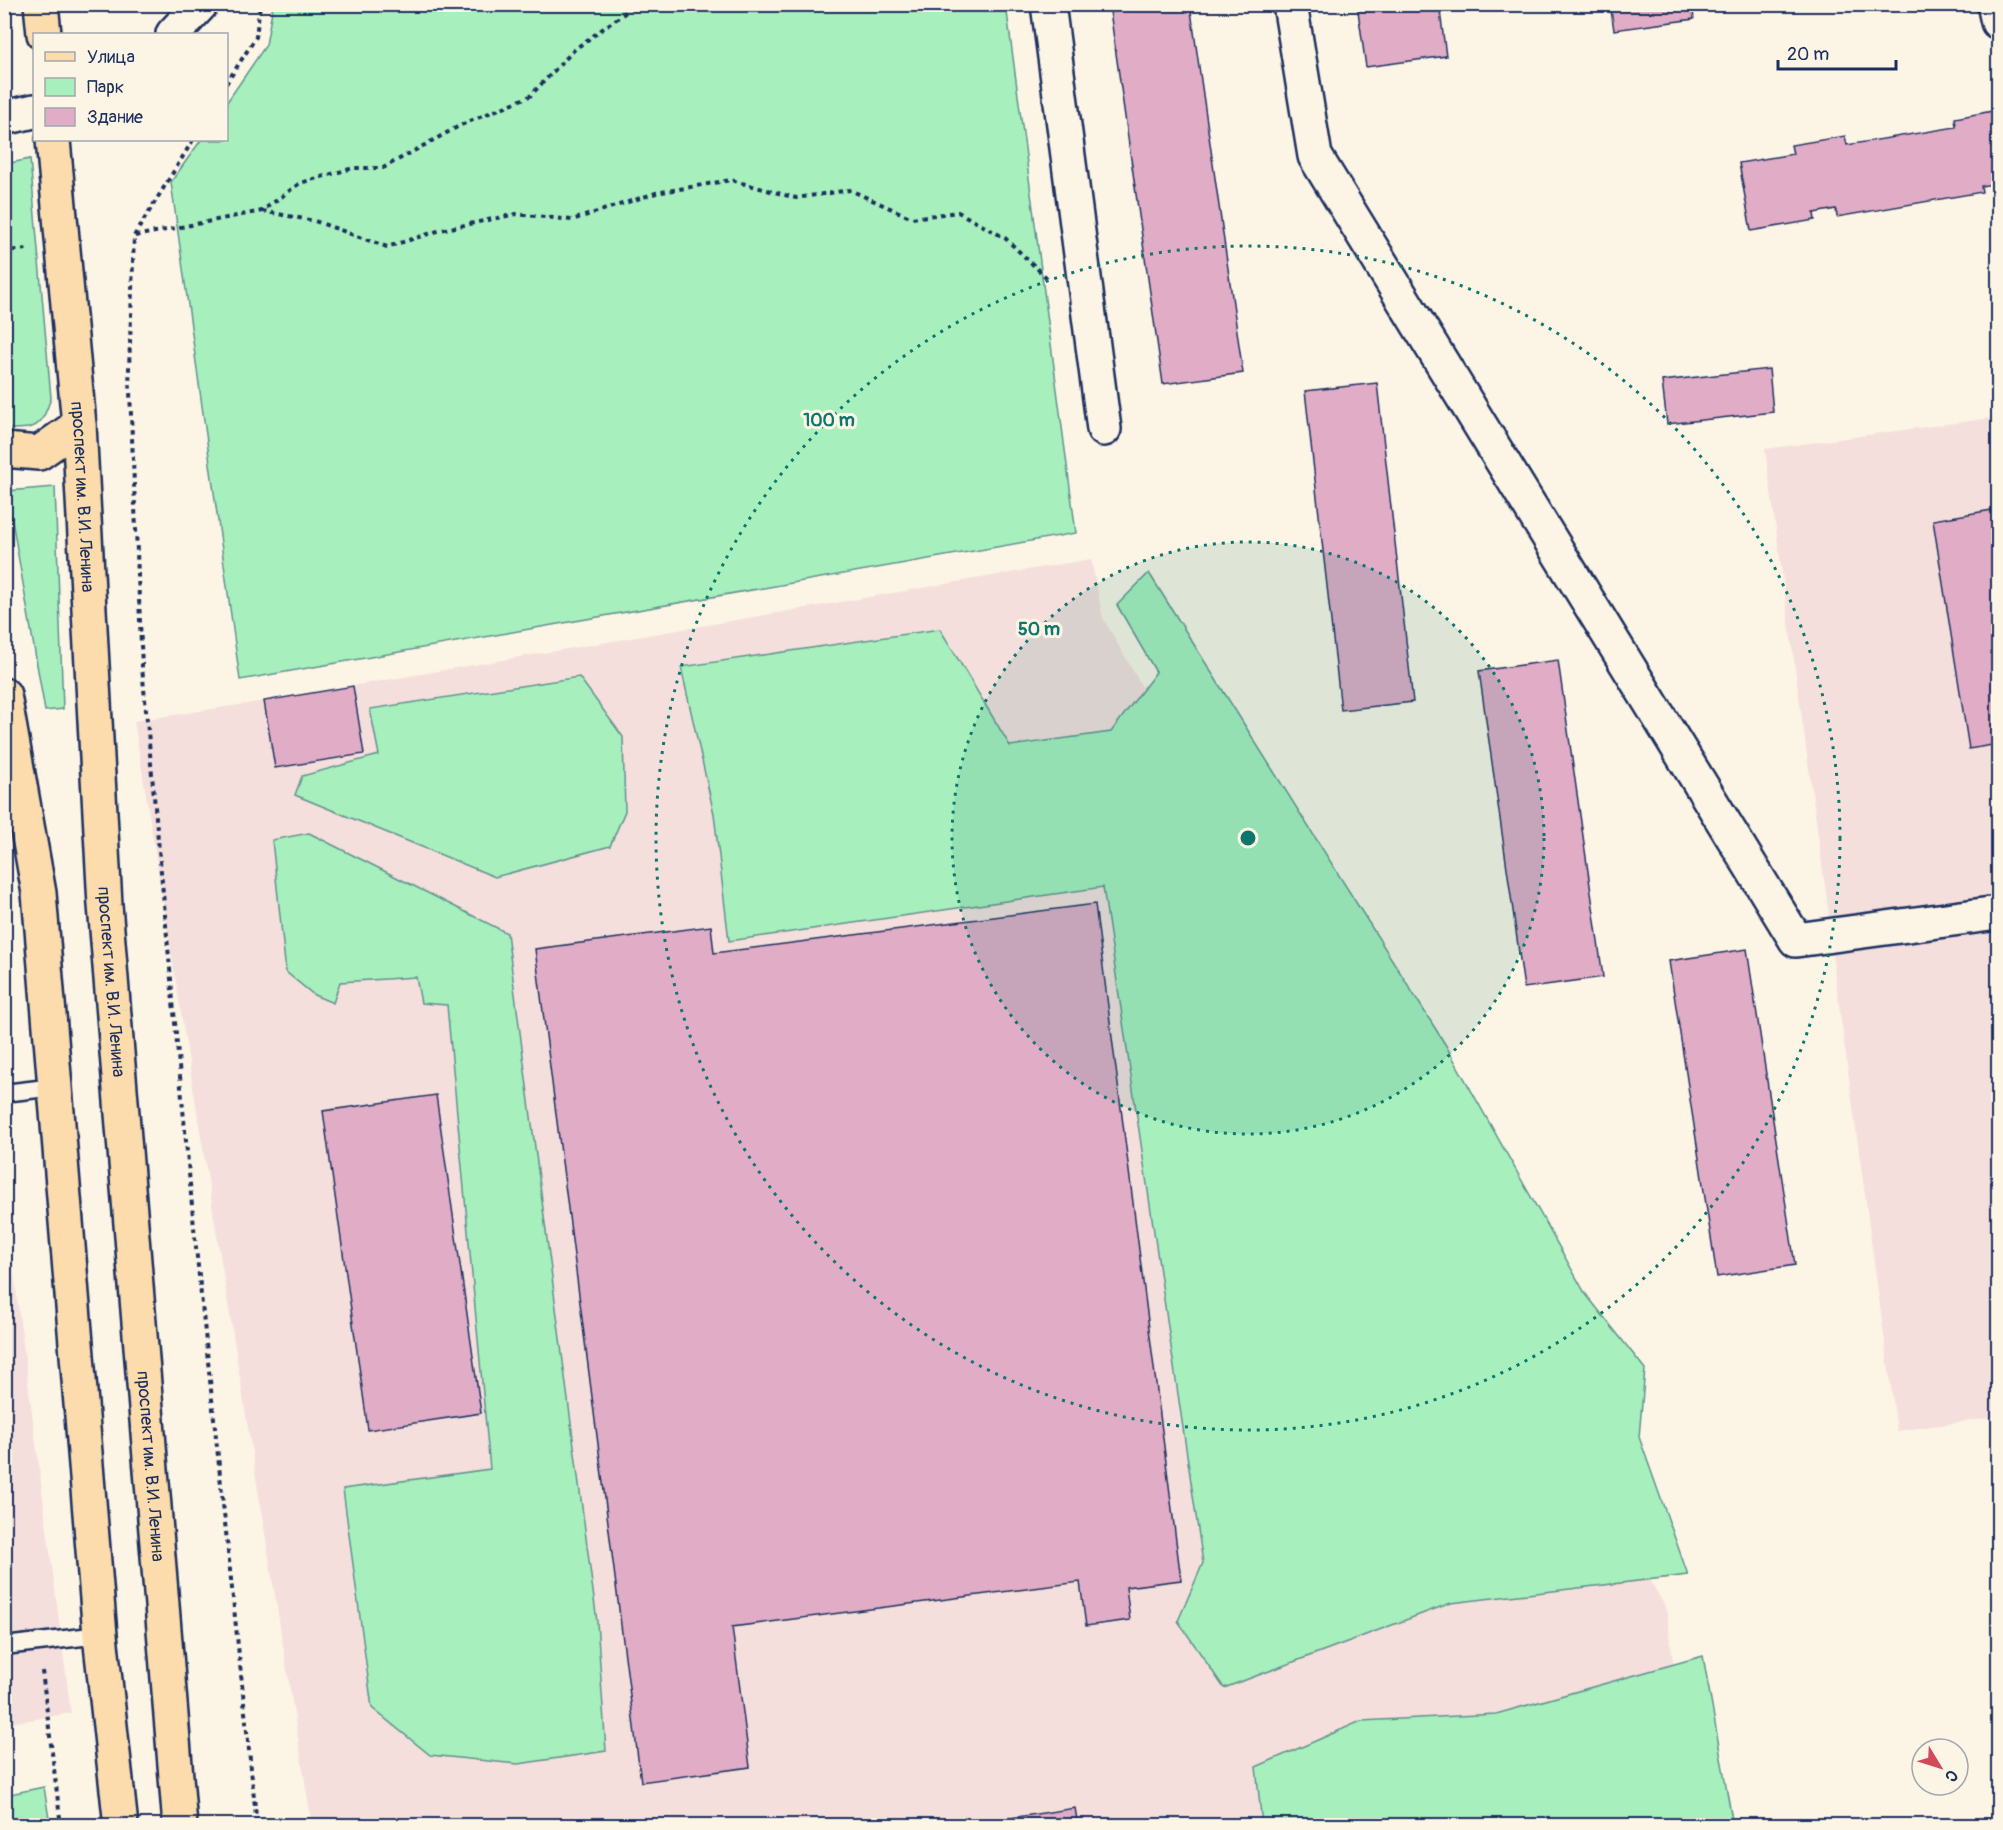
<svg xmlns="http://www.w3.org/2000/svg" width="2003" height="1830" font-family="Pangolin,sans-serif">
<rect width="100%" height="100%" fill="#fcf5e5"/>
<filter id="ink" filterUnits="userSpaceOnUse"><feTurbulence type="fractalNoise" baseFrequency=".0167" numOctaves="2"/><feDisplacementMap in="SourceGraphic" scale="12" xChannelSelector="R" yChannelSelector="G"/><feConvolveMatrix kernelMatrix="1 2 1 2 8 2 1 2 1" color-interpolation-filters="sRGB"/></filter>
<g filter="url(#ink)">
<!-- built -->
<g fill="#f4dfdc">
<path d="M 1998,417 L 1998,907 L 1831,930 L 1765,449 Z"/>
<path d="M 1091,559 L 1103,618 L 1666,1608 L 1695,1825 L 312,1825 L 134,721 L 264,701 Z"/>
<path d="M 1998,922 L 1998,1417 L 1897,1431 L 1831,946 Z"/>
<path d="M 4,1197 L 71,1713 L 5,1724 L 4,1724 Z"/>
</g>
<!-- green -->
<g fill="#a7f0bd" stroke="#61908e" stroke-width="1.5">
<path d="M 273,5 L 1006,5 L 1076,533 L 240,680 L 171,182 L 201,140 L 226,140 L 227,102 L 266,45 Z"/>
<path d="M 30,159 L 51,398 C 41,427 38,429 8,429 L 4,422 L 5,164 Z"/>
<path d="M 55,487 L 63,709 L 45,711 L 7,491 Z"/>
<path d="M 1149,573 L 1445,1044 L 1585,1293 L 1645,1369 L 1639,1437 L 1688,1575 L 1451,1603 L 1224,1688 L 1178,1621 L 1203,1563 L 1103,887 L 729,941 L 714,814 L 681,667 L 940,629 L 1010,746 L 1111,732 L 1156,672 L 1117,605 Z"/>
<path d="M 579,677 L 623,737 L 625,811 L 610,846 L 495,877 L 295,795 L 302,776 L 379,755 L 370,709 Z"/>
<path d="M 309,833 L 507,933 L 597,1622 L 606,1751 L 518,1764 L 430,1755 L 372,1708 L 343,1489 L 490,1469 L 447,1005 L 421,1003 L 416,977 L 340,982 L 333,1003 L 314,995 L 286,972 L 272,840 Z"/>
<path d="M 1703,1656 L 1733,1825 L 1262,1825 L 1256,1767 L 1361,1721 L 1496,1714 Z"/>
<path d="M 44,1787 L 50,1825 L 5,1825 L 5,1795 Z"/>
</g>
<!-- building -->
<g fill="#e0acc6" stroke="#1b2f5e" stroke-width="1.5">
<path d="M 1109,4 L 1190,4 L 1243,373 L 1163,384 Z"/>
<path d="M 1357,4 L 1439,4 L 1446,56 L 1366,67 Z"/>
<path d="M 1610,4 L 1692,4 L 1694,19 L 1614,30 Z"/>
<path d="M 1998,110 L 1998,183 L 1981,186 L 1982,192 L 1837,217 L 1836,209 L 1814,213 L 1815,220 L 1751,231 L 1739,163 L 1793,154 L 1791,145 L 1845,136 L 1847,145 L 1956,127 L 1955,118 Z"/>
<path d="M 1769,369 L 1773,412 L 1667,424 L 1662,381 Z"/>
<path d="M 1377,383 L 1413,702 L 1341,710 L 1305,391 Z"/>
<path d="M 1998,509 L 1998,744 L 1969,749 L 1933,520 Z"/>
<path d="M 1558,660 L 1603,977 L 1524,988 L 1479,671 Z"/>
<path d="M 353,686 L 364,754 L 275,768 L 264,701 Z"/>
<path d="M 1095,904 L 1181,1580 L 1126,1587 L 1130,1620 L 1086,1626 L 1080,1582 L 732,1627 L 750,1767 L 641,1782 L 535,949 L 711,926 L 714,953 Z"/>
<path d="M 1747,949 L 1795,1265 L 1717,1277 L 1669,961 Z"/>
<path d="M 436,1095 L 481,1413 L 368,1430 L 323,1111 Z"/>
<path d="M 1075,1808 L 1078,1826 L 958,1826 Z"/>
</g>
<g fill="none" stroke-linecap="round" stroke-linejoin="round">
<!-- service casing -->
<g stroke="#1b2f5e" stroke-width="21">
<g id="service">
<path d="M 4,1093 L 55,1087"/>
<path d="M 4,1646 L 100,1635"/>
</g>
</g>
<!-- minor casing -->
<g stroke="#1b2f5e" stroke-width="38">
<g id="minor">
<path d="M 1048,4 L 1104,429"/>
<path d="M 1290,4 L 1315,156 L 1796,940 L 1998,913"/>
<path d="M 1994,4 L 1998,22"/>
</g>
</g>
<!-- tertiary casing -->
<g stroke="#1b2f5e" stroke-width="38">
<g id="tertiary">
<path d="M 173,34 L 201,4"/>
<path d="M 4,118 L 34,111"/>
</g>
</g>
<!-- primary casing -->
<g stroke="#1b2f5e" stroke-width="38">
<g id="primary">
<path d="M 41,4 L 44,34"/>
<path id="s1" d="M 53,140 L 79,425 L 105,905 L 180,1826"/>
<path d="M 4,450 L 39,453 L 79,425"/>
<path d="M 4,695 L 39,893 L 100,1635 L 121,1826"/>
</g>
</g>
<!-- path -->
<g stroke="#1b2f5e" stroke-width="4" stroke-dasharray="4.5 4.5" stroke-linecap="butt">
<path d="M 226,84 L 256,37 L 260,4"/>
<path d="M 193,140 L 134,236 L 129,369 L 142,667 L 195,1238 L 257,1826"/>
<path d="M 262,211 L 315,221 L 387,247 L 441,230 L 516,214 L 572,220 L 656,193 L 731,180 L 796,198 L 850,190 L 912,218 L 958,212 L 1005,238 L 1047,278"/>
<path d="M 135,236 L 262,211 L 300,183 L 353,168 L 383,168 L 461,125 L 530,96 L 575,49 L 637,4"/>
<path d="M 4,251 L 28,249"/>
<path d="M 42,1671 L 61,1826"/>
</g>
<!-- service -->
<use href="#service" stroke="#fcf5e5" stroke-width="16"/>
<!-- minor -->
<use href="#minor" stroke="#fcf5e5" stroke-width="33"/>
<!-- tertiary -->
<use href="#tertiary" stroke="#fcf5e5" stroke-width="33"/>
<!-- primary -->
<use href="#primary" stroke="#fcdcac" stroke-width="33"/>
</g>
</g>
<!-- distance rings -->
<circle cx="1248" cy="838" r="296" fill="#0f766e" fill-opacity=".12"/>
<g fill="none" stroke="#0f766e" stroke-width="3" stroke-dasharray="3 6">
<circle cx="1248" cy="838" r="296"/>
<circle cx="1248" cy="838" r="592"/>
</g>
<g text-anchor="middle" stroke-width="6" stroke-linejoin="round" paint-order="stroke">
<!-- street labels -->
<g font-size="18" fill="#1b2f5e" stroke="#fcf5e5">
<text dy="6" stroke="none"><textPath href="#s1" startOffset="358">проспект им. В.И. Ленина</textPath></text>
<text dy="6" stroke="none"><textPath href="#s1" startOffset="844">проспект им. В.И. Ленина</textPath></text>
<text dy="6" stroke="none"><textPath href="#s1" startOffset="1330">проспект им. В.И. Ленина</textPath></text>
</g>
</g>
<circle cx="1248" cy="838" r="9" fill="#0f766e" stroke="#fcf5e5" stroke-width="3"/>
<g font-size="18" text-anchor="middle" font-weight="bold" fill="#0f766e" stroke="#fcf5e5" stroke-width="6" stroke-linejoin="round" paint-order="stroke">
<text x="829" y="426">100 m</text>
<text x="1039" y="635">50 m</text>
</g>
<!-- margin -->
<rect width="2003" height="1830" fill="none" stroke="#fcf5e5" stroke-width="24"/>
<rect x="12" y="12" width="1979" height="1806" fill="none" stroke="#1b2f5e" stroke-width="2" filter="url(#ink)"/>
<!-- legend -->
<rect x="33" y="33" width="195" height="108" fill="#fcf5e5" stroke="#a2a6af" stroke-width="1.5"/>
<rect x="45" y="52" width="30" height="9" fill="#fcdcac" stroke="#a2a6af" stroke-width="1.5"/>
<text x="87" y="63" font-size="18" fill="#1b2f5e">Улица</text>
<rect x="45" y="78" width="30" height="18" fill="#a7f0bd" stroke="#a2a6af" stroke-width="1.5"/>
<text x="87" y="93" font-size="18" fill="#1b2f5e">Парк</text>
<rect x="45" y="108" width="30" height="18" fill="#e0acc6" stroke="#a2a6af" stroke-width="1.5"/>
<text x="87" y="123" font-size="18" fill="#1b2f5e">Здание</text>
<!-- north arrow -->
<g transform="translate(1940 1767) rotate(128)"><circle r="28" fill="#fcf5e5" stroke="#a2a6af" stroke-width="1.5"/>
<path d="M0-4.5L10 22L0 15L-10 22Z" fill="#d1495b"/>
<text y="-9" font-size="16" font-weight="bold" text-anchor="middle" fill="#1b2f5e">С</text>
</g>
<!-- scale -->
<path d="M1778 60v9h118v-9" fill="none" stroke="#1b2f5e" stroke-width="3"/>
<text x="1787" y="60" font-size="18" fill="#1b2f5e" stroke="#fcf5e5" stroke-width="4.5" paint-order="stroke">20 m</text>
</svg>
